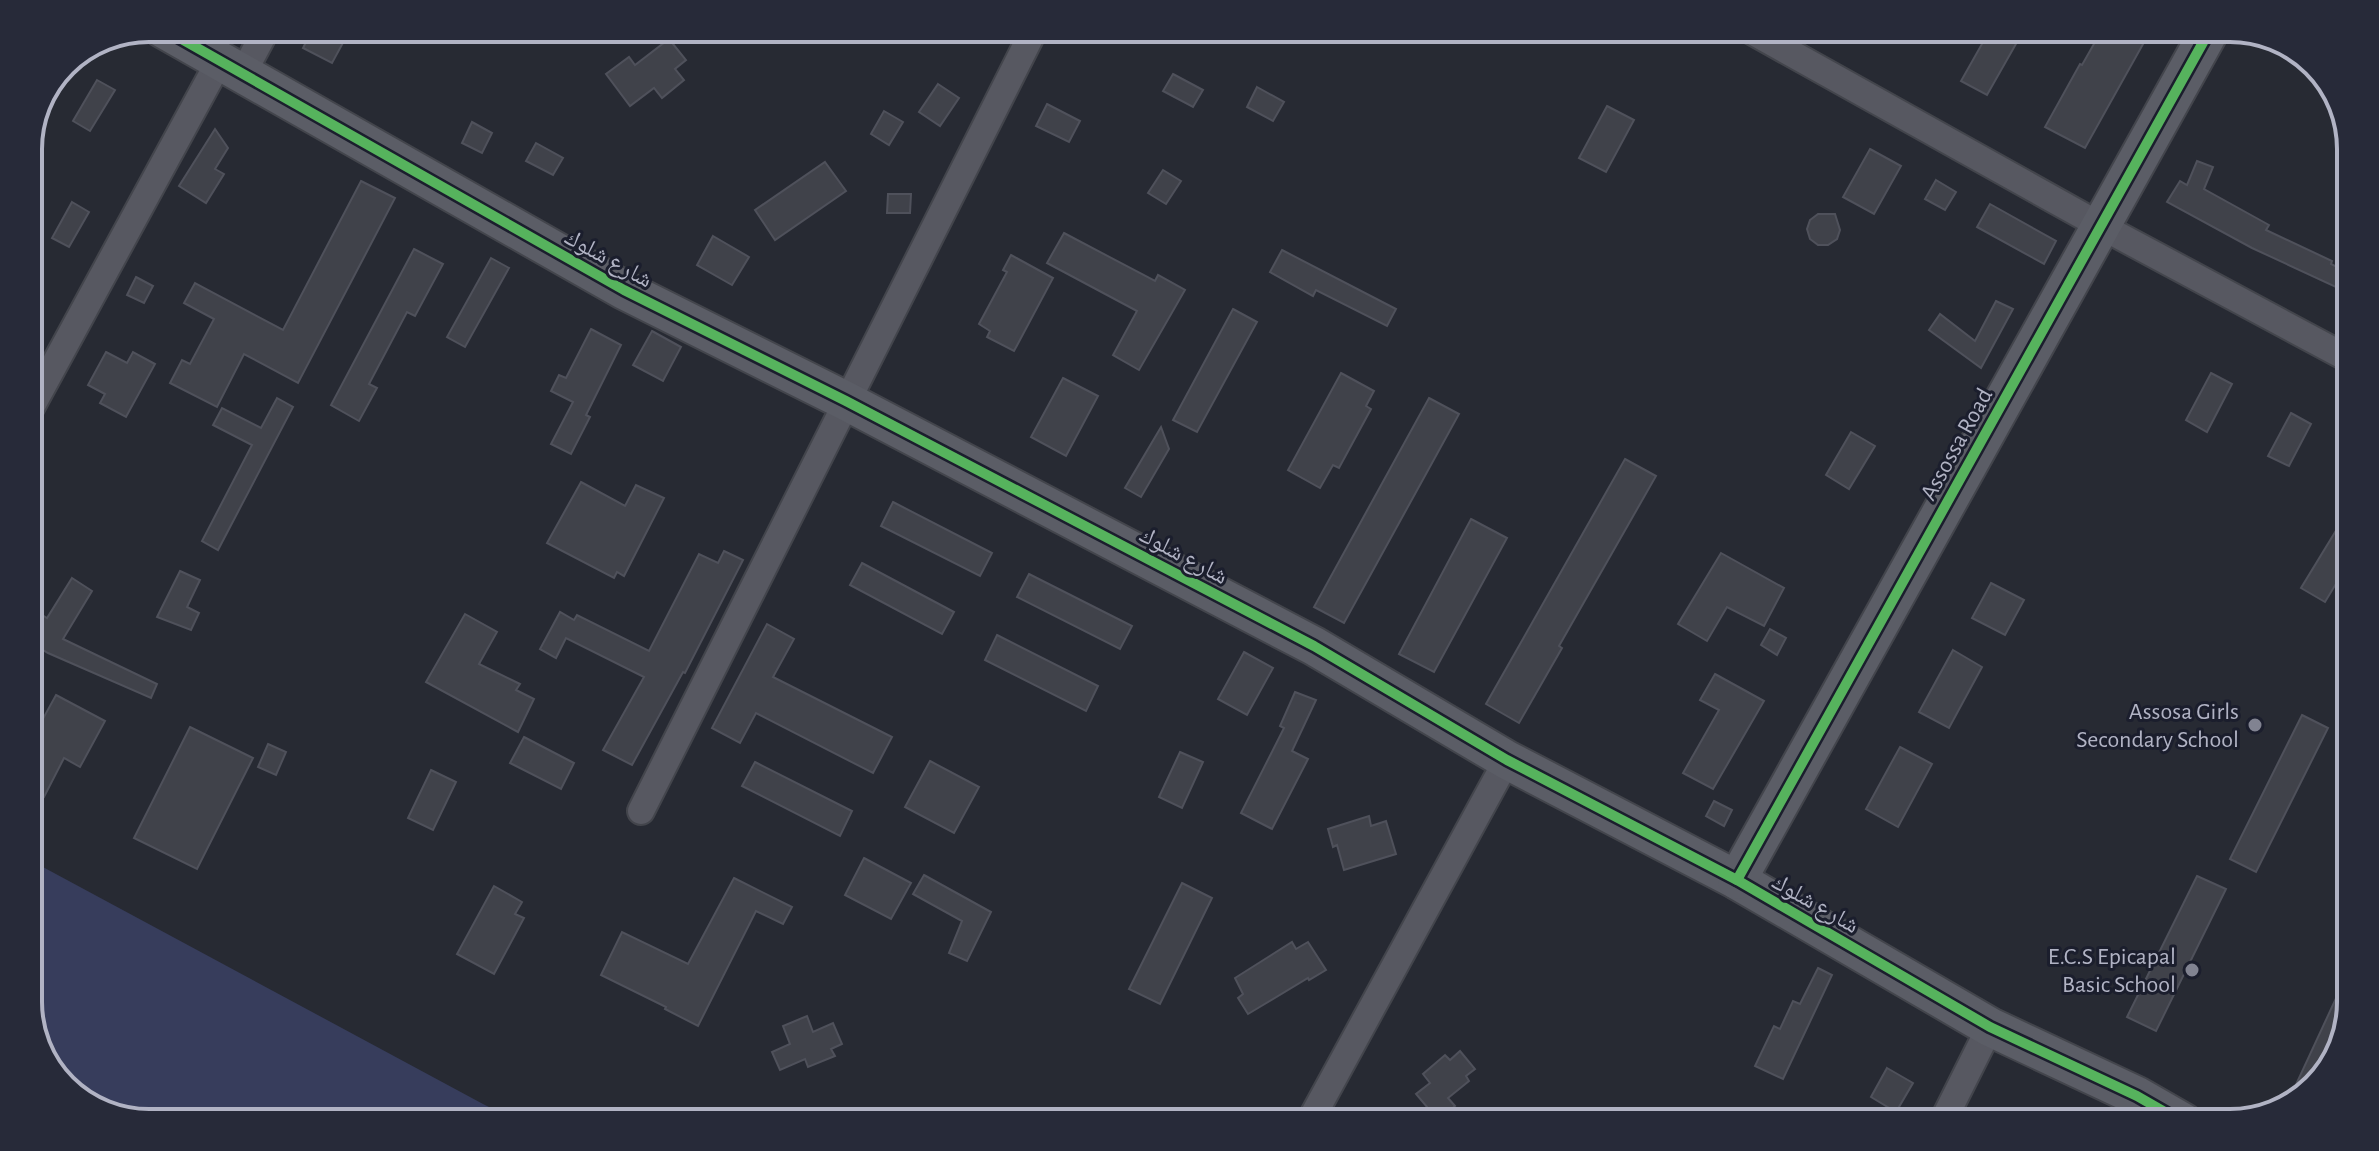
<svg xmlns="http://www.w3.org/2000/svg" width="2379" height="1151" font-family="'Alegreya Sans','Noto Naskh Arabic',sans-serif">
<rect width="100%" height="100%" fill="#272a33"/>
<!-- water -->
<path fill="#373d5c" d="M 28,859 L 483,1104 L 521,1123 L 149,1123 L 96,1111 L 49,1070 L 28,1011 Z"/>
<!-- building -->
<g fill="#40424a" stroke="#4f515b" stroke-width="2">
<path d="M 313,28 L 320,28 L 344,41 L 332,63 L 303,48 Z"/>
<path d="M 1991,28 L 2025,28 L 1987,95 L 1961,81 Z"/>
<path d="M 2103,28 L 2152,28 L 2085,148 L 2045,127 L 2080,64 L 2082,65 Z"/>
<path d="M 669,39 L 686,60 L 675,69 L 684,80 L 662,98 L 654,88 L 630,106 L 606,74 L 629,57 L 635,65 Z"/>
<path d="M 1173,74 L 1203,90 L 1193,107 L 1163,91 Z"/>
<path d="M 97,80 L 115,90 L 90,131 L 73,121 Z"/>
<path d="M 938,84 L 959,98 L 940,126 L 919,112 Z"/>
<path d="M 1257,87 L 1284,102 L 1273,121 L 1247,107 Z"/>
<path d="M 1047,104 L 1080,121 L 1069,142 L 1036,126 Z"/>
<path d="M 1607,106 L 1634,120 L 1606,172 L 1579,158 Z"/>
<path d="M 884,111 L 903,122 L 889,145 L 871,134 Z"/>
<path d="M 472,122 L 492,133 L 482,153 L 462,143 Z"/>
<path d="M 215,129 L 228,148 L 215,169 L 224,174 L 206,203 L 179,186 Z"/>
<path d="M 536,143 L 563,158 L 553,175 L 526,161 Z"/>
<path d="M 1870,149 L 1901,166 L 1874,214 L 1843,197 Z"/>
<path d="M 2197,161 L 2213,167 L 2204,189 L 2269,225 L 2266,230 L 2332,261 L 2331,264 L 2351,274 L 2351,294 L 2252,248 L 2167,202 L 2180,181 L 2187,185 Z"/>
<path d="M 825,162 L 846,191 L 775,240 L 755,210 Z"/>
<path d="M 1163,170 L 1181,181 L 1166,204 L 1148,193 Z"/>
<path d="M 1936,180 L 1956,192 L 1945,210 L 1925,199 Z"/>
<path d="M 361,181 L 395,198 L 298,383 L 244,354 L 217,407 L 170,383 L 182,360 L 190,364 L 214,319 L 184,303 L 195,283 L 283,330 Z"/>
<path d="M 888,194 L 911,194 L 910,213 L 887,213 Z"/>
<path d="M 72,202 L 89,212 L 69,247 L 52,238 Z"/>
<path d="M 1990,204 L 2056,241 L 2044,264 L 1977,227 Z"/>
<path d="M 1818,214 L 1835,214 L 1840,230 L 1837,239 L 1828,245 L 1818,245 L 1810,239 L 1807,229 L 1810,220 Z"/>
<path d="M 1064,233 L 1155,281 L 1158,275 L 1185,290 L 1139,370 L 1113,355 L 1137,311 L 1047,263 Z"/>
<path d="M 713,236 L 749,257 L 732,285 L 697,265 Z"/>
<path d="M 414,249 L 443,264 L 415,316 L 407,312 L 369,384 L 377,388 L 359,421 L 331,405 Z"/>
<path d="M 1282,250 L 1396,309 L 1387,326 L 1316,290 L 1313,296 L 1270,272 Z"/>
<path d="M 1011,255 L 1053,278 L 1014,351 L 987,337 L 990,331 L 979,324 L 1007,272 L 1003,270 Z"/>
<path d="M 491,258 L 509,268 L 465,347 L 447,337 Z"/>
<path d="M 136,277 L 153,286 L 144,303 L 127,295 Z"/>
<path d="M 1996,301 L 2013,309 L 1981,368 L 1929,330 L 1940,314 L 1975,341 Z"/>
<path d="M 1233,309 L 1257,322 L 1197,432 L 1173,420 Z"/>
<path d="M 591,329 L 621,345 L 586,415 L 590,417 L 571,454 L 551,444 L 573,402 L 551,391 L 559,375 L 566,378 Z"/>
<path d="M 652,331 L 681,347 L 663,381 L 633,365 Z"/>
<path d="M 106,352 L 127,363 L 133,352 L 155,364 L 126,417 L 100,403 L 105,394 L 88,385 Z"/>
<path d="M 1341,373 L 1374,391 L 1366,406 L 1371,409 L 1339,468 L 1333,465 L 1320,488 L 1288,470 Z"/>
<path d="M 2211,373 L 2232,384 L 2207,432 L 2186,420 Z"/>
<path d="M 1063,378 L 1098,396 L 1066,456 L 1031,437 Z"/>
<path d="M 277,398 L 293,407 L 218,550 L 202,541 L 252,445 L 213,425 L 222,408 L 261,428 Z"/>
<path d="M 1429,398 L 1459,414 L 1344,623 L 1314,607 Z"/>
<path d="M 2291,413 L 2311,424 L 2289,466 L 2268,456 Z"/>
<path d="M 1161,427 L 1169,449 L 1141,497 L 1125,488 Z"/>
<path d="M 1851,432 L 1875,446 L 1849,489 L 1826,475 Z"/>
<path d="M 1625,459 L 1656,476 L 1559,646 L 1562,648 L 1519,723 L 1486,704 Z"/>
<path d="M 581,482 L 625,506 L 636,485 L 664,498 L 624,576 L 617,572 L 614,578 L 547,543 Z"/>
<path d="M 893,502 L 992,553 L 980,576 L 881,526 Z"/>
<path d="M 2351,506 L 2351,559 L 2325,602 L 2301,588 Z"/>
<path d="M 1471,519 L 1507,538 L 1434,672 L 1399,654 Z"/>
<path d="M 724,551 L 743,560 L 685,673 L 683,672 L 632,765 L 603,750 L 644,677 L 566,638 L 556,658 L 540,649 L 560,612 L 574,620 L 577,615 L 649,651 L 699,554 L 718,563 Z"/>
<path d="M 1721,553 L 1784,588 L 1764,626 L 1727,607 L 1707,641 L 1678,624 Z"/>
<path d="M 862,563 L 954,612 L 942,634 L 850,585 Z"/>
<path d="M 180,571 L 200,580 L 187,607 L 199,613 L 191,630 L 157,617 Z"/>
<path d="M 1029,574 L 1132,626 L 1120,649 L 1017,597 Z"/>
<path d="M 72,578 L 92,591 L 63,639 L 157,684 L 151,698 L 48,653 L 28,641 L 28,630 L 39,613 L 47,618 Z"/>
<path d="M 1991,583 L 2024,600 L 2005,635 L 1972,618 Z"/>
<path d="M 465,614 L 497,632 L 479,664 L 520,684 L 516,690 L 534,699 L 518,732 L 426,682 Z"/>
<path d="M 767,624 L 794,639 L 773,677 L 892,737 L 873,773 L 756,713 L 740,743 L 712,728 Z"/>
<path d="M 1770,629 L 1786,638 L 1777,655 L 1761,645 Z"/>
<path d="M 997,635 L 1098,686 L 1086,711 L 985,660 Z"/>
<path d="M 1953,650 L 1982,667 L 1949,728 L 1919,712 Z"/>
<path d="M 1244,652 L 1273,668 L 1247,715 L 1218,699 Z"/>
<path d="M 1715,674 L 1764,701 L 1713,789 L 1683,773 L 1719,710 L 1700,700 Z"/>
<path d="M 1295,692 L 1316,700 L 1292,751 L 1308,759 L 1272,829 L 1241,813 L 1284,728 L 1280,726 Z"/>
<path d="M 56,695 L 105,721 L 80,767 L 64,758 L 44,797 L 28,790 L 28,746 Z"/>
<path d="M 2302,715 L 2328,728 L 2256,872 L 2230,859 Z"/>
<path d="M 190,727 L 253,758 L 197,869 L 134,838 Z"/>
<path d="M 524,737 L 574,763 L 561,789 L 510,763 Z"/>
<path d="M 268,744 L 286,752 L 276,775 L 258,767 Z"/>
<path d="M 1900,747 L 1932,764 L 1898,827 L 1866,809 Z"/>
<path d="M 1180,752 L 1203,762 L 1182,808 L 1159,797 Z"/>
<path d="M 930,761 L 979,787 L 954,833 L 905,807 Z"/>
<path d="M 755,762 L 852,811 L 840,836 L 742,786 Z"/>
<path d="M 431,770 L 456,782 L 433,830 L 408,818 Z"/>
<path d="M 1714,801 L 1732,810 L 1724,826 L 1706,816 Z"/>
<path d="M 1369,816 L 1371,826 L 1386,821 L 1396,854 L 1344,870 L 1337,845 L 1333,847 L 1328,829 Z"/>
<path d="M 864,858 L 911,883 L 891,919 L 845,895 Z"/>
<path d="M 924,875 L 991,912 L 967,961 L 949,953 L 962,921 L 913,894 Z"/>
<path d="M 2197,876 L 2226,889 L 2156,1031 L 2127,1017 Z"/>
<path d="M 734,878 L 792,907 L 783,924 L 756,911 L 698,1026 L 665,1009 L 666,1007 L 601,975 L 622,932 L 688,964 Z"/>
<path d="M 1182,883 L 1212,898 L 1160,1004 L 1129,989 Z"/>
<path d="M 494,886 L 522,902 L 515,914 L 524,918 L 494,974 L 457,954 Z"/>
<path d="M 1292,942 L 1296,949 L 1308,942 L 1326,970 L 1309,980 L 1308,978 L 1248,1014 L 1238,998 L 1243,994 L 1235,978 Z"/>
<path d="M 2351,966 L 2351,1002 L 2339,1055 L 2297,1103 L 2286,1106 Z"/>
<path d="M 1818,968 L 1832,975 L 1783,1079 L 1755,1066 L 1774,1026 L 1780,1029 L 1793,1001 L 1800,1004 Z"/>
<path d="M 807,1016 L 813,1032 L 833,1023 L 842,1044 L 831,1049 L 835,1056 L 808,1067 L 805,1059 L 780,1070 L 772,1052 L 790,1044 L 783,1026 Z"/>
<path d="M 1460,1051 L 1475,1069 L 1466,1076 L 1469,1081 L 1448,1098 L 1455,1106 L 1438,1120 L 1416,1094 L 1430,1083 L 1423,1074 L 1445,1055 L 1450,1060 Z"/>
<path d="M 1887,1068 L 1913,1083 L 1896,1112 L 1871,1097 Z"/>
</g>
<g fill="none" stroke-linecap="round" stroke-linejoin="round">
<!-- street casing -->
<g stroke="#43454c" stroke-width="30">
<g id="street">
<path d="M 1746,28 L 2101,226 L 2351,360"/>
<path d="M 243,73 L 267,28"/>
<path d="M 28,413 L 220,60"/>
<path d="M 641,811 L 1035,28"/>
<path d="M 1309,1123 L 1507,760"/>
<path d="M 1942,1123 L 1990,1027"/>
</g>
</g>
<!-- secondary casing -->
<g stroke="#43454c" stroke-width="42">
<g id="secondary">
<path d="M 162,28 L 624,290 L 846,401 L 1314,646 L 1507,760 L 1737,880 L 1990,1027 L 2137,1096 L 2184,1123"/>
<path d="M 1737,880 L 2211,28"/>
</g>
</g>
<!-- street -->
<use href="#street" stroke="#575861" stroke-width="26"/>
<!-- secondary -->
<use href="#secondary" stroke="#5b5d66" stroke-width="38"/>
<!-- cycleway casing -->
<g stroke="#1b1e2d" stroke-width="15">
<g id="cycleway">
<path d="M 162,28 L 624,290 L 846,401 L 1314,646 L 1507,760 L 1737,880 L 1990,1027 L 2137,1096 L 2184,1123"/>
<path d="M 1737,880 L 2211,28"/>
</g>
</g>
<!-- cycleway -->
<use href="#cycleway" stroke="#56b35d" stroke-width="10"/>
</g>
<!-- markers -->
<g fill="#818391" stroke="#1b1e2d" stroke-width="3">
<circle cx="2255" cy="725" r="8"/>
<circle cx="2192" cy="970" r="8"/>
</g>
<g text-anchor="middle" stroke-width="6" stroke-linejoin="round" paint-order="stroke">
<!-- street labels -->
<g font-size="24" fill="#b1b3c4" stroke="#1b1e2d">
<text transform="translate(609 258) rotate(29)" y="8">شارع شلوك</text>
<text transform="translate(1956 444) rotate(-61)" y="8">Assossa Road</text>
<text transform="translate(1184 555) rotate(28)" y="8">شارع شلوك</text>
<text transform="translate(1816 903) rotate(30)" y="8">شارع شلوك</text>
</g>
<!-- poi labels -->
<g font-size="24" fill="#b1b3c4" stroke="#1b1e2d" text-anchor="end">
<text x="2239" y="719">Assosa Girls<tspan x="2239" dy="28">Secondary School</tspan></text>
<text x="2176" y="964">E.C.S Epicapal<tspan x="2176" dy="28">Basic School</tspan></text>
</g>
</g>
<!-- crop -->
<path d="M0 0H2379V1151H0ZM149 42H2230A107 107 0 0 1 2337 149V1002A107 107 0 0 1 2230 1109H149A107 107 0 0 1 42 1002V149A107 107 0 0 1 149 42Z" fill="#272a39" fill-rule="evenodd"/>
<path fill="none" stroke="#b1b3c4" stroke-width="4" d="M149 42H2230A107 107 0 0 1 2337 149V1002A107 107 0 0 1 2230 1109H149A107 107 0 0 1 42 1002V149A107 107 0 0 1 149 42Z"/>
</svg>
